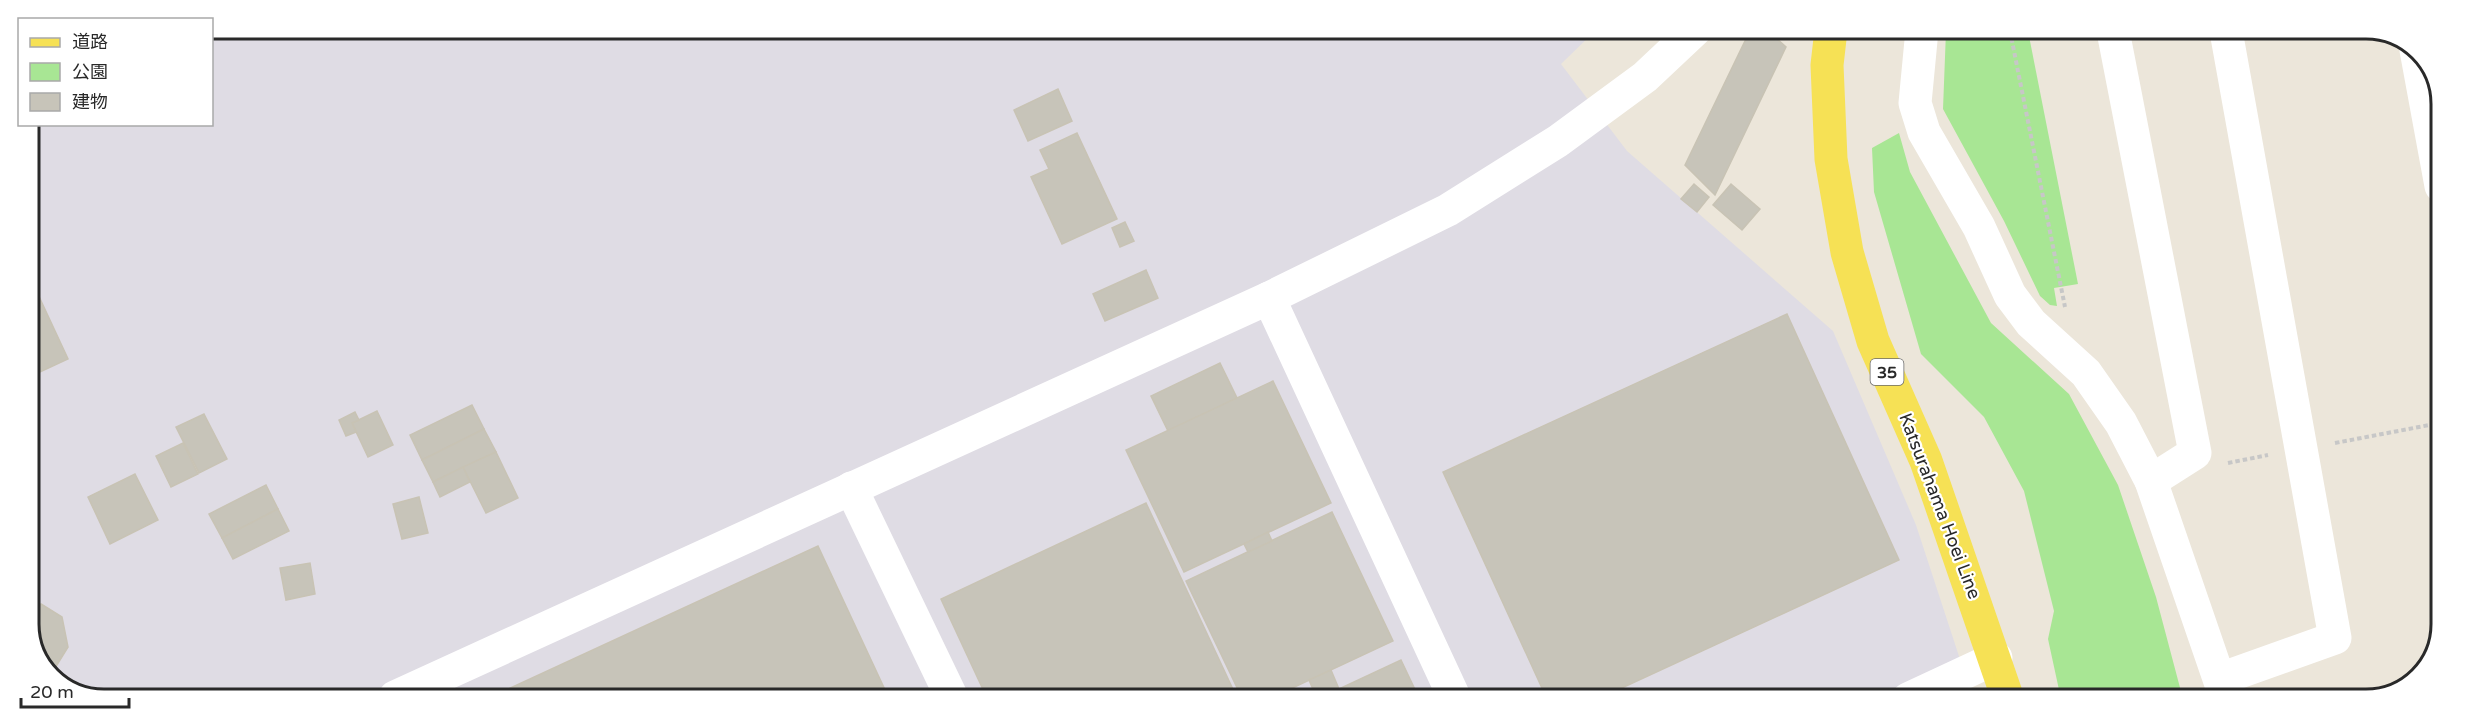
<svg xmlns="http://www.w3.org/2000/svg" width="2470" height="728" font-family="'Varela Round','Noto Sans JP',sans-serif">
<rect width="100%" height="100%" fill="#ece6da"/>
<!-- industrial -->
<path fill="#dfdce4" d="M 212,29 L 1596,30 L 1561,64 L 1627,151 L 1833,331 L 1916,525 L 1973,699 L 85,697 L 47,674 L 29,629 L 29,125 L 212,124 Z"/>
<!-- green -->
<g fill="#a8e694">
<path d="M 1946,31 L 2028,31 L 2078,284 L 2054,288 L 2057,306 L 2050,305 L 2040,296 L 2004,221 L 1943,109 Z"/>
<path d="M 1899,133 L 1910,172 L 1991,323 L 2069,394 L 2118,485 L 2156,597 L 2183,699 L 2061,699 L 2048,639 L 2054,611 L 2024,491 L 1984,417 L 1921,354 L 1874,192 L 1872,148 Z"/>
</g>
<!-- building -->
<g fill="#c7c4b9" stroke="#c8c3b4" stroke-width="1.5">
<path d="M 1755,30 L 1767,30 L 1786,47 L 1715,195 L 1685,165 L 1745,41 Z"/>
<path d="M 1058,89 L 1072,121 L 1028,141 L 1014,110 Z"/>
<path d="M 1077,133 L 1117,219 L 1062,244 L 1031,177 L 1049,169 L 1040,150 Z"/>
<path d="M 1694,184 L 1709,197 L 1697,212 L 1681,199 Z"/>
<path d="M 1731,184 L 1760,209 L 1742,230 L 1713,205 Z"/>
<path d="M 1125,222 L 1134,241 L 1120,247 L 1112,228 Z"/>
<path d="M 1146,270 L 1158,298 L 1105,321 L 1093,294 Z"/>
<path d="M 29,275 L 68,359 L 29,377 Z"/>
<path d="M 1787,314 L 1899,560 L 1598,699 L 1547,699 L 1443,472 Z"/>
<path d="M 1220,363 L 1237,398 L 1168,431 L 1151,396 Z"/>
<path d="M 1273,381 L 1331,503 L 1184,572 L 1126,450 Z"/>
<path d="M 472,405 L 484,429 L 422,460 L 410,435 Z"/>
<path d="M 377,411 L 393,445 L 368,457 L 352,423 Z"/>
<path d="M 355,412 L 359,420 L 352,423 L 356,432 L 346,436 L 339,420 Z"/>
<path d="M 204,414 L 227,459 L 199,473 L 176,427 Z"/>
<path d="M 484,429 L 496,452 L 433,482 L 422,460 Z"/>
<path d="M 183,443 L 198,474 L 171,487 L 156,456 Z"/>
<path d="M 496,452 L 518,498 L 486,513 L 463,467 Z"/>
<path d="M 463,467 L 470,482 L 440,497 L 433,482 Z"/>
<path d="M 135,474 L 158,520 L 110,544 L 88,497 Z"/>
<path d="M 266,485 L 278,509 L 222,538 L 209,514 Z"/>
<path d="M 419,497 L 428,533 L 402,539 L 393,504 Z"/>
<path d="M 1146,503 L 1237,698 L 987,698 L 941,599 Z"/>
<path d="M 278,509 L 289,531 L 233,559 L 222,538 Z"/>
<path d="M 1332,512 L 1393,641 L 1271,698 L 1242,698 L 1186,581 Z"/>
<path d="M 1268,532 L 1272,541 L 1248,552 L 1244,544 Z"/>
<path d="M 818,546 L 885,690 L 868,698 L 491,697 Z"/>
<path d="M 310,563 L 315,594 L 286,600 L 280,568 Z"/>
<path d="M 41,604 L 62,617 L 68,647 L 55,668 L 46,670 L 29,629 L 29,607 Z"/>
<path d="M 1401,660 L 1419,698 L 1320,698 L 1339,689 Z"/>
<path d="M 1331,670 L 1339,689 L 1317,698 L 1309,680 Z"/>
</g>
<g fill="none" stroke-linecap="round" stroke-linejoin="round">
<!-- path -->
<g stroke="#c7c7c7" stroke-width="4" stroke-dasharray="4.5 3" stroke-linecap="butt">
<path d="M 2010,31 L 2065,307"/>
<path d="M 2335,443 L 2440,423"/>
<path d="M 2228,463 L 2268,455"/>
</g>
<!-- minor -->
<g stroke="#fff" stroke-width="33">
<path d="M 1922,30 L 1915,103 L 1924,132 L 1979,227 L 2010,295 L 2031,323 L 2086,373 L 2121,423 L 2151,481 L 2226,699"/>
<path d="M 2113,31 L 2195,453 L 2151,481"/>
<path d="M 2416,50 L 2441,186"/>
<path d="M 1269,298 L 1455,699"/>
<path d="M 851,488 L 952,698"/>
<path d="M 2220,679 L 2335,638 L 2226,31"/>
<path d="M 1908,699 L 1996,658"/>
</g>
<!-- tertiary -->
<path stroke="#fff" stroke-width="33" d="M 395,697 L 1269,298 L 1448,210 L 1558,141 L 1645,77 L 1695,30"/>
<!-- primary -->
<path stroke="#f6e155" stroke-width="33" d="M 1831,30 L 1827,65 L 1831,159 L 1847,252 L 1873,341 L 1926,461 L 2008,699"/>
</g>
<g text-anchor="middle" stroke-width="4.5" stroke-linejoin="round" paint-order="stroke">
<!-- shield labels -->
<rect fill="#fff" stroke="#696969" stroke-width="1.5" x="1870.5" y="359" width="33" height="26" rx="4.5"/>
<g font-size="16" font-weight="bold" fill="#292929">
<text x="1887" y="378">35</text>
</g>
<!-- street labels -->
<g font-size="18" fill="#292929" stroke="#fff">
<text transform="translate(1940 506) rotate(69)" y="6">Katsurahama Hoei Line</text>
</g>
</g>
<!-- crop -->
<path d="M0 0H2470V728H0ZM104 39H2366A65 65 0 0 1 2431 104V624A65 65 0 0 1 2366 689H104A65 65 0 0 1 39 624V104A65 65 0 0 1 104 39Z" fill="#fff" fill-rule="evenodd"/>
<path fill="none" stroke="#292929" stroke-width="3" d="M104 39H2366A65 65 0 0 1 2431 104V624A65 65 0 0 1 2366 689H104A65 65 0 0 1 39 624V104A65 65 0 0 1 104 39Z"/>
<!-- legend -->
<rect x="18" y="18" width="195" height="108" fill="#ffffff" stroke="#a9a9a9" stroke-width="1.5"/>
<rect x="30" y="38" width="30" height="9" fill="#f6e155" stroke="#a9a9a9" stroke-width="1.5"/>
<text x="72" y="48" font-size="18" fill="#292929">道路</text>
<rect x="30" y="63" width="30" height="18" fill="#a8e694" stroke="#a9a9a9" stroke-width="1.5"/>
<text x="72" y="78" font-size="18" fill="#292929">公園</text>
<rect x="30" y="93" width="30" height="18" fill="#c7c4b9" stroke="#a9a9a9" stroke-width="1.5"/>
<text x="72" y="108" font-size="18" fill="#292929">建物</text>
<!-- scale -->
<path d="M21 698v9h108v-9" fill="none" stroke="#292929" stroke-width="3"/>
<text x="30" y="698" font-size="18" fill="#292929" stroke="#ffffff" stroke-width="4.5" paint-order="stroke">20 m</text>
</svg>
